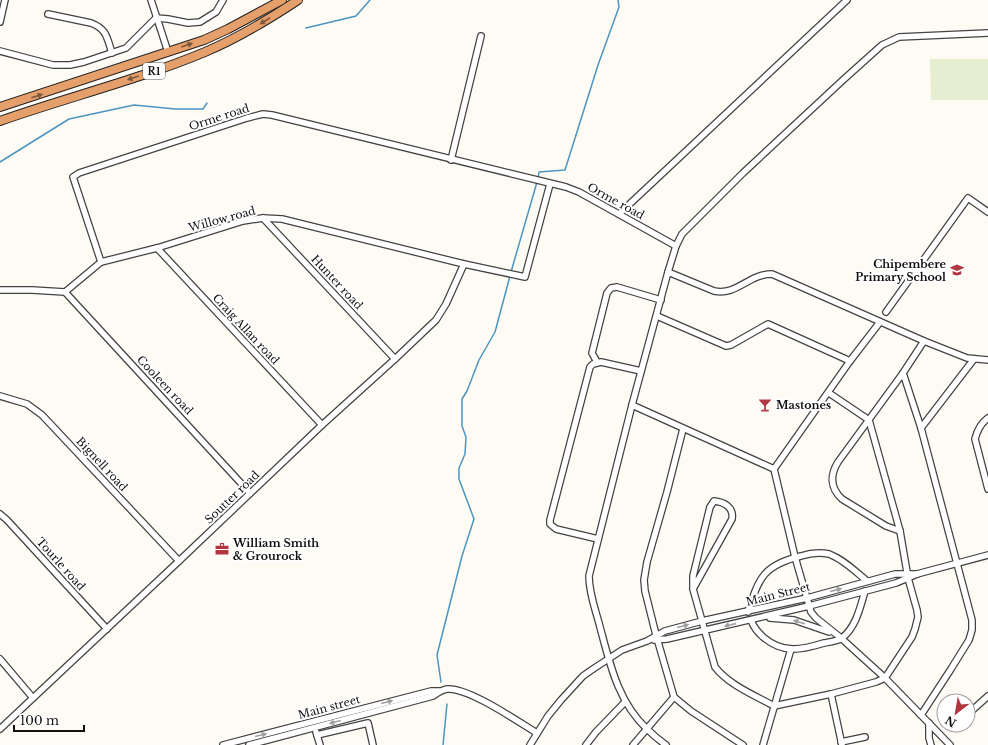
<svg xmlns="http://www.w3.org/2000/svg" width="988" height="745" font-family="'Libre Baskerville',serif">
<rect width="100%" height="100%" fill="#fefbf4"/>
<!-- pitch -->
<path fill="#e5eed1" d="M 930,59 L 988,59 L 988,100 L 931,100 Z"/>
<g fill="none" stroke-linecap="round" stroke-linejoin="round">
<!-- stream -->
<g stroke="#4c95c0" stroke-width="1.5">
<path d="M 306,28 L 356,16 L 370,0"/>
<path d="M 0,162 L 69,119 L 134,105 L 175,109 L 203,109 L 207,103"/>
<path d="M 538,178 L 539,172 L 565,170 L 598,65 L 619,7 L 618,0"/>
<path d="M 511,272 L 537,182"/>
<path d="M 441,682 L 437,655 L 462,556 L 474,519 L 459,479 L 459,468 L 465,454 L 466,437 L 462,426 L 462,399 L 467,391 L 479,360 L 495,332 L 510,276"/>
<path d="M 443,745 L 447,704"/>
</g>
<!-- minor casing -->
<g stroke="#434343" stroke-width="8">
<g id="minor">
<path d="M 151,0 L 168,52"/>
<path d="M 48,14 L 91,23 C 107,29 107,38 112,53"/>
<path d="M 0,22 L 5,0"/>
<path d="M 0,51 L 53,65 L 70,65 L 84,62 L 126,48 L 156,18 L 168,19 L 188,23 L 200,22 L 216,12 L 223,0"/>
<path d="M 451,160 L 481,36"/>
<path d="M 619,214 L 847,0"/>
<path d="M 263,218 L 395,359"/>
<path d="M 157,248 L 322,425"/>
<path d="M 101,262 L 73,177 L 79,173 L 247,118 L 263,114 L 272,115 L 566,187 L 579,192 L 676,246"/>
<path d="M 668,272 L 714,291 C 737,296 748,274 772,274 L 924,341 L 967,358 L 988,360"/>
<path d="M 0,290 L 32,290 L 65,292 L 101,262 L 157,248 L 243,221 L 263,218 L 282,219 L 464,264 L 525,277 L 550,184"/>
<path d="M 65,292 L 250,493"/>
<path d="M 886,312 L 968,198 L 988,212"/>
<path d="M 657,316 L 726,346 L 731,345 L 768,324 L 850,361"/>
<path d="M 597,362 L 592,353 L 607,293 L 611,288 L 617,287 L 661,300"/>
<path d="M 903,373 L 921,428 L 972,620 L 972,630 L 969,640 L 951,669 L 921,715"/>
<path d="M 0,396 L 27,404 L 42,415 L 179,561"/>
<path d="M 632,405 L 774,469 L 795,557 L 811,612 L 816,618 L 841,638 L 885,678 L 950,745"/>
<path d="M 988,418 C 981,423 977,431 975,439 L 988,489"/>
<path d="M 921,428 L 974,359"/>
<path d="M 683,429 L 667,492 L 647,562 L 644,580 L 645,591 L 656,635 L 674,697 L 691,711 L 743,745"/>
<path d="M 774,469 L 850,361 L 880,322"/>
<path d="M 0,514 L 7,520 L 107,629"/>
<path d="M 900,531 L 886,526 L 842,499 C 830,488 830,475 838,462 L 903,373 L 924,341"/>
<path d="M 598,539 L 556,529 L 550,524 L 550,520 L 590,367 L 593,364 L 601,362 L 641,371"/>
<path d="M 693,589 L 732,519 C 734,507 724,502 714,501 L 710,507 L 693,576 L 693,589 L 715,667 C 729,685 754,695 774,706 L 831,694 L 876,682 L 885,678 L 912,637 L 915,629 L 918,617 L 917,610 L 908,578 L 900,531 L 869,420 L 829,393"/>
<path d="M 748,612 C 759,577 764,565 801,556 C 810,553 820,552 829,554 C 843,559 856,572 867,581"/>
<path d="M 770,618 L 794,620 L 829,632"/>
<path d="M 751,620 C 754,628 757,631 763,637 C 783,654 801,650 824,643 C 830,642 838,641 842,638 C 856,627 860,608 865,591"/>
<path d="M 654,640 L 667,639 L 809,606 L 896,583 L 917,574 L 988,555"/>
<path d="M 0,659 L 33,698 L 179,561 L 322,425 L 395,359 L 436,320 L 446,304 L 464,264"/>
<path d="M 831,694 L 842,745"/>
<path d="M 968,714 L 988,696"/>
<path d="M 929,723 L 929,738 L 931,745"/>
<path d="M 0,729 L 33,698"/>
<path d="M 316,732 L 320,745"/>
<path d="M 317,735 L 368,723 L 373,745"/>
<path d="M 841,742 L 865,737"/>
<path d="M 223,745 L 431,691 L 439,691"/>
<path d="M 249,745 L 433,696 C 437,693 441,690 447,689 C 468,687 517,721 537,733"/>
<path d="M 530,745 L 548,716 L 561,700 L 583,676 L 593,669 L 622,650 L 647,641 L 665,631 L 702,621 L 807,598 L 895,574 L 917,574"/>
<path d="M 586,745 L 596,732 L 625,702"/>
<path d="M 633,745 L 674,697"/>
<path d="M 666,745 C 659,740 653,735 647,729 C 618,702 610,664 600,627 C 596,611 589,594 589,576 L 632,405 L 668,272 L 676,246 L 682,234 L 743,173 L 843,80 L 882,45 L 899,37 L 988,33"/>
<path d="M 763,745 L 791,649"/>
</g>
</g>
<!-- highway casing -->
<g stroke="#212121" stroke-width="10">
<g id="highway">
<path d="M 0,107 L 204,40 L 228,29 L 282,0"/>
<path d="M 0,121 C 68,97 138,80 205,52 C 238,38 268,20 298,0"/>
</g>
</g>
<!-- minor -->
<use href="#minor" stroke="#fff" stroke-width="5.5"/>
<!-- highway -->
<use href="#highway" stroke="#e59f6a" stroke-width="8"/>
</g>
<!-- one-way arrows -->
<defs><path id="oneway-solid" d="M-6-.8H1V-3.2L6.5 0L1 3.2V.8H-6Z"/></defs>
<g fill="#7a583d">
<use href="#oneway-solid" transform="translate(265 21) rotate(149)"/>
<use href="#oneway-solid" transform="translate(187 45) rotate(-19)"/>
<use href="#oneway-solid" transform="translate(133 78) rotate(161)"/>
<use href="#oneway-solid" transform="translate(37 96) rotate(-18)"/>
</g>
<g fill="#9f9f9f">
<use href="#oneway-solid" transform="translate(836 590) rotate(-15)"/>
<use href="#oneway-solid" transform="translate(799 622) rotate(-163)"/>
<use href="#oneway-solid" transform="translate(730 625) rotate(167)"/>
<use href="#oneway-solid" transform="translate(683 626) rotate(-15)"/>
<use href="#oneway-solid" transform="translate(387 702) rotate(-15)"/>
<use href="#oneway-solid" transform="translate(335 722) rotate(165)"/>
<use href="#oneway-solid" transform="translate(261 735) rotate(-14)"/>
</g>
<!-- icons -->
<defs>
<g id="school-bare" transform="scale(1.08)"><path d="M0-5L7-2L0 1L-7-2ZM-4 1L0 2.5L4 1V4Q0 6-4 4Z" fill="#b2363f" stroke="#fff" stroke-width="2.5" paint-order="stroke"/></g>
<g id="bar-bare" transform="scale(1.08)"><path d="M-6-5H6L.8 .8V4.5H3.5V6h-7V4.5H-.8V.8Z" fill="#b2363f" stroke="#fff" stroke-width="2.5" paint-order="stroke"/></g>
<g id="office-bare" transform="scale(1.08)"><path d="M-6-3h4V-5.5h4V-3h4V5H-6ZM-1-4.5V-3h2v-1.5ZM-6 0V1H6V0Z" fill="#b2363f" stroke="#fff" stroke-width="2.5" paint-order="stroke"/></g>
</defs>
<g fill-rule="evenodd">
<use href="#school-bare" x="957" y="270"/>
<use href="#bar-bare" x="765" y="405"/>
<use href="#office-bare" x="222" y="549"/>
</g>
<g text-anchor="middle" stroke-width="4" stroke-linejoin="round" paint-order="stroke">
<!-- shield labels -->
<rect fill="#fff" stroke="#585858" stroke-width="1" x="143" y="63" width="22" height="16" rx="3"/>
<g font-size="10" font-weight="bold" fill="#101010">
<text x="154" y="75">R1</text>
</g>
<!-- street labels -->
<g font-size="11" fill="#101010" stroke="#fff">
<text transform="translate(219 117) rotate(-18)" y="4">Orme road</text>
<text transform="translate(616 201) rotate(29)" y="4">Orme road</text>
<text transform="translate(222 219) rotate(-15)" y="4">Willow road</text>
<text transform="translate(337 282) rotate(47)" y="4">Hunter road</text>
<text transform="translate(246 329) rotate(47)" y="4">Craig Allan road</text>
<text transform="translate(165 385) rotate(47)" y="4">Cooleen road</text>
<text transform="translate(102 464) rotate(47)" y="4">Bignell road</text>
<text transform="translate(232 497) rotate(-44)" y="4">Soutter road</text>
<text transform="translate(61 564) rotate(48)" y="4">Tourle road</text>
<text transform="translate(778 594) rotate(-14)" y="4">Main Street</text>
<text transform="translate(329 707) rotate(-15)" y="4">Main street</text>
</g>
<!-- poi labels -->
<g font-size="11" font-weight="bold" fill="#101010" stroke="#fff" text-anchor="start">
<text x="946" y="268" text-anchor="end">Chipembere<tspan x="946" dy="13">Primary School</tspan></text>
<text x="776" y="409">Mastones</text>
<text x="233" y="547">William Smith<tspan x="233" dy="13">&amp; Grourock</tspan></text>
</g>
</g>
<!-- north arrow -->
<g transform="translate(956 713) rotate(211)"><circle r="19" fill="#ffffff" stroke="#9f9f9f"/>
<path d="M0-3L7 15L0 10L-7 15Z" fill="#b2363f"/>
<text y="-6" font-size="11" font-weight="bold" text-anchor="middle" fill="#101010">N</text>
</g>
<!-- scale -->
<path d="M14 725v6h70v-6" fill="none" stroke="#101010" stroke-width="2"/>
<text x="20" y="725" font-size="12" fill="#101010" stroke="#ffffff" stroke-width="3" paint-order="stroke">100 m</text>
</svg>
